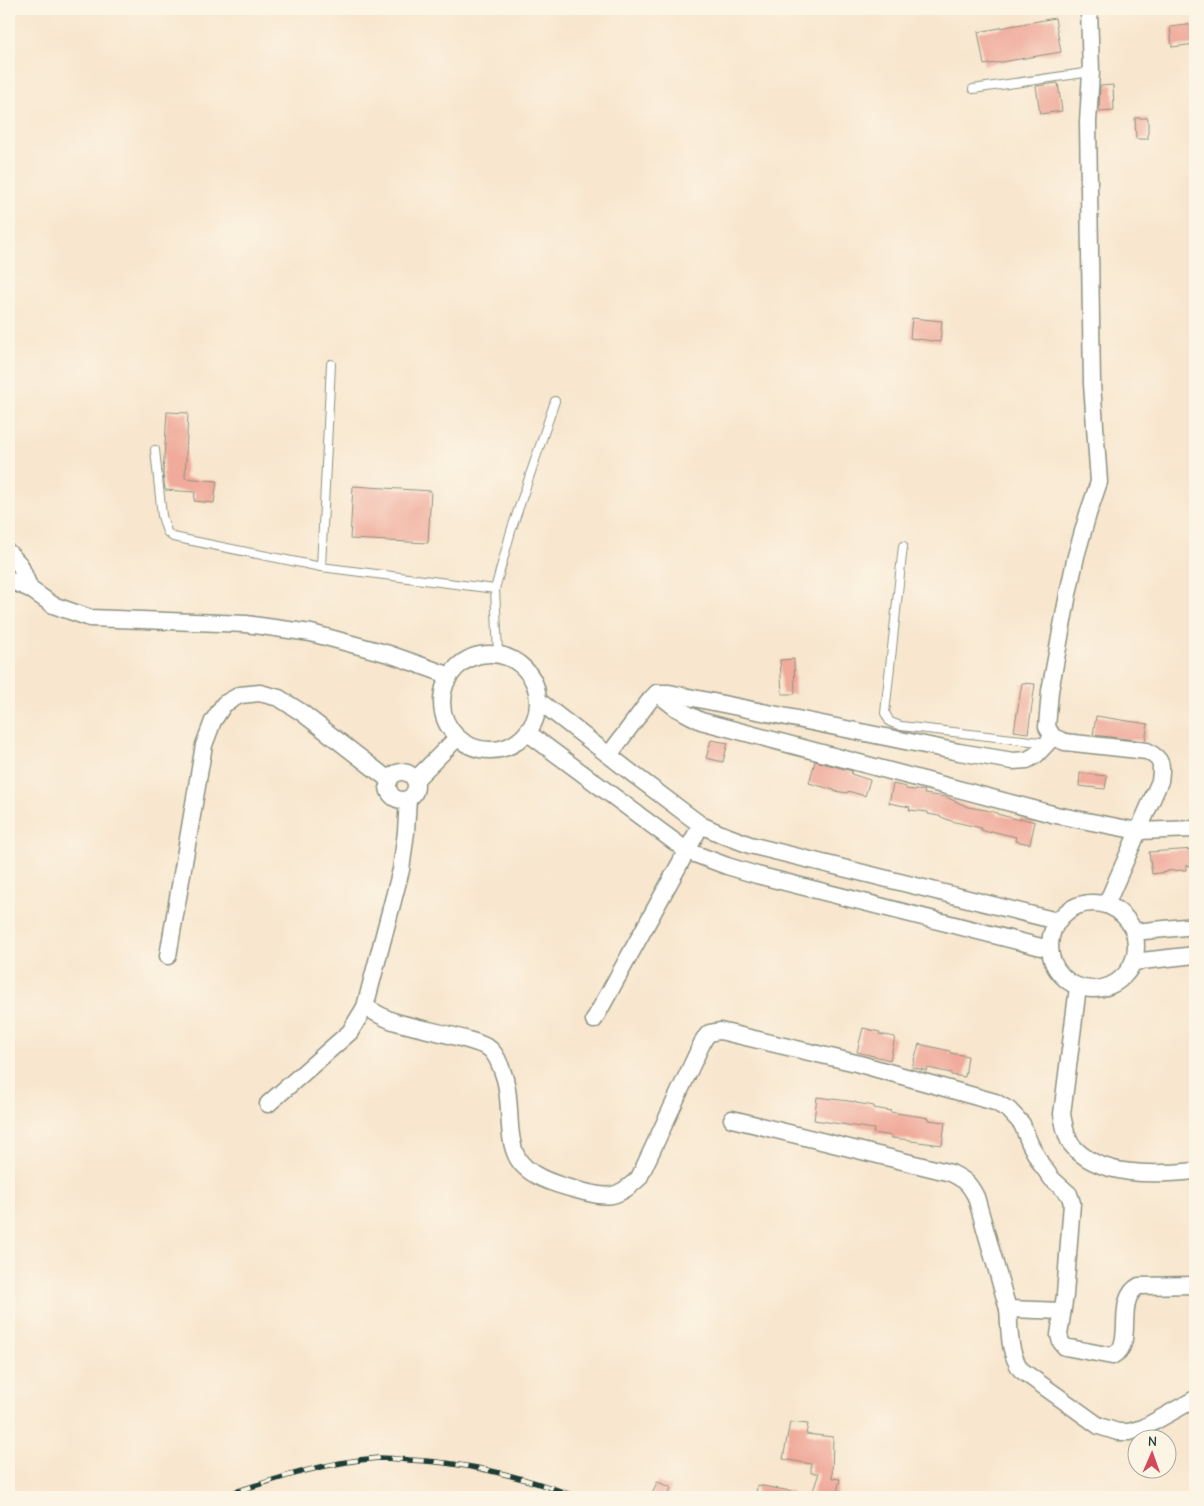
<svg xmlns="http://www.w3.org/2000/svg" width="1204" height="1506" font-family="'Comic Neue',sans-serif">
<rect width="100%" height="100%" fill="#fcf5e5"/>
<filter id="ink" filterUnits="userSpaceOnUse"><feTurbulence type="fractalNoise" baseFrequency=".02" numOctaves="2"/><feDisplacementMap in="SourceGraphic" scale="10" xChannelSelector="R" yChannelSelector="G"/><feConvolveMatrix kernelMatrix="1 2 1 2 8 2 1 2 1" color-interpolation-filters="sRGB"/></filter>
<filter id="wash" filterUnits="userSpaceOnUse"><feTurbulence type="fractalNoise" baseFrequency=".0096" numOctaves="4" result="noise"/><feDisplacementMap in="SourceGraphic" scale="20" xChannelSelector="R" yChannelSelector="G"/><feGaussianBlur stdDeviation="1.12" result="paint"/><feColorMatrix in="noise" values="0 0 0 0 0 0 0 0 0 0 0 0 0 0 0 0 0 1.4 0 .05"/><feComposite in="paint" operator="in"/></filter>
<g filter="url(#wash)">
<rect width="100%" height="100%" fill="#f8e6ce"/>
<g id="blocks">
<!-- building -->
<g fill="#f0ab9c">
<path d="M 1055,18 L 1061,52 L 984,65 L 978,32 Z"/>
<path d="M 1195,24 L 1195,44 L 1172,47 L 1170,27 Z"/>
<path d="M 1058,83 L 1062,111 L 1040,114 L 1036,86 Z"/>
<path d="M 1113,85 L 1114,111 L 1099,112 L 1100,86 Z"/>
<path d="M 1135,118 L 1148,118 L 1148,139 L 1136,139 Z"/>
<path d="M 912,318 L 942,321 L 940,342 L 910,338 Z"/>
<path d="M 167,412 L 188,413 L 185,478 L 217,481 L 214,503 L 194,501 L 195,492 L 165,490 L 163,474 Z"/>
<path d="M 353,486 L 431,491 L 428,543 L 350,539 Z"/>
<path d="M 794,659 L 795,694 L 782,694 L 780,660 Z"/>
<path d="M 1022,683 L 1035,684 L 1028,733 L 1014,731 Z"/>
<path d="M 1096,716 L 1148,724 L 1145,741 L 1093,735 Z"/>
<path d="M 711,740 L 728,743 L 723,762 L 706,758 Z"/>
<path d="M 815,761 L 852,771 L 851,774 L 870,780 L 865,796 L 848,791 L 848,793 L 834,791 L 834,790 L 809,783 Z"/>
<path d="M 1080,773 L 1107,776 L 1105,789 L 1079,786 Z"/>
<path d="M 893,784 L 906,787 L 906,789 L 925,791 L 924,794 L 946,797 L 968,807 L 986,810 L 997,813 L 997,814 L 1020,820 L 1020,818 L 1035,822 L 1030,844 L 1015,841 L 1016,837 L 991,831 L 991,833 L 981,830 L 981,828 L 951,821 L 939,816 L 928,814 L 928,812 L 909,810 L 910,807 L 889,803 Z"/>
<path d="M 1195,849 L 1195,865 L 1186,866 L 1186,870 L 1167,871 L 1167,872 L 1152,874 L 1149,852 Z"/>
<path d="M 863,1028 L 880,1032 L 879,1034 L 895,1037 L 890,1060 L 857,1052 Z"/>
<path d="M 919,1044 L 950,1051 L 950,1053 L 968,1056 L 965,1077 L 951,1075 L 951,1073 L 928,1068 L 927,1071 L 912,1067 Z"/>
<path d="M 817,1097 L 856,1102 L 856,1103 L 874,1106 L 874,1108 L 891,1111 L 890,1112 L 929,1118 L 928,1120 L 945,1122 L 942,1145 L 911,1141 L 911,1140 L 892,1138 L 892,1136 L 873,1133 L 874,1129 L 814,1120 Z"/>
<path d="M 790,1422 L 808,1424 L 806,1434 L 833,1437 L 832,1478 L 840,1479 L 836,1497 L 811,1497 L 819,1473 L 811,1473 L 811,1464 L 783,1459 Z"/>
<path d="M 657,1482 L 671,1487 L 668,1497 L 651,1497 Z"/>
<path d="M 757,1485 L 791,1491 L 791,1497 L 756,1497 Z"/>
</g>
</g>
</g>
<g filter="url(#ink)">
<use href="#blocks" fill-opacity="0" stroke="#8c9281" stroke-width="1"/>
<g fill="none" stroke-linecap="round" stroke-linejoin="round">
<!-- service casing -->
<g stroke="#8c9281" stroke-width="10">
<g id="service">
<path d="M 973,89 L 1091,72"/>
<path d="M 155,450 L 162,516 L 167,532 L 173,537 L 321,567 L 495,589"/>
<path d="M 903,546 L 885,713 L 890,722 L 901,726 L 1048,743"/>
<path d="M 321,567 L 331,364"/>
<path d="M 498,653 L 495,589 L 511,531 L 555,401"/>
</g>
</g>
<!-- minor casing -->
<g stroke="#8c9281" stroke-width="19">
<g id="minor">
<path d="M 1089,9 L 1091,72 L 1088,122 L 1092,384 L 1099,482 L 1088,514 L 1076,556 L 1068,594 L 1050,691 L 1047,727 L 1053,737 L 1065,742 L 1147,751 C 1163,760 1162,764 1160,781 L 1106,905"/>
<path d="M 9,553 L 20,565 L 30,589"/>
<path d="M 9,580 L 30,589 L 53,605 L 90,618 L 246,624 L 311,633 L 389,654 L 448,675"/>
<circle cx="490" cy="702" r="48"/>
<path d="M 657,693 L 676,708 L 701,721 L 1056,815 L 1138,831 L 1195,829"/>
<path d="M 539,701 L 633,774 L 701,825 L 721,834 L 750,845 L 1057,921"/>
<path d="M 528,733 L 687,851 L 727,866 L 757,875 L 1049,949"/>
<path d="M 609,755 L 650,700 L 657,693 L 669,693 L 959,752 L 1013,761 L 1027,760 L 1036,755 L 1053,737"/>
<circle cx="402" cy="786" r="14"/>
<path d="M 415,780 L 457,738"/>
<circle cx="1093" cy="946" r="43"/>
<path d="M 1134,932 L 1195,926"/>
<path d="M 168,956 L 204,745 L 213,721 L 224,704 L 240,695 L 260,693 L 279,698 L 301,712 L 389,780"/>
<path d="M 1133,962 L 1195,955"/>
<path d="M 1078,987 L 1062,1114 C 1064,1124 1065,1135 1071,1144 C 1097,1178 1157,1175 1195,1171"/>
<path d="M 365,1007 C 375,1012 385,1019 396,1022 C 414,1028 480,1039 491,1050 C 497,1056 500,1064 503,1073 C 508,1085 508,1097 509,1110 C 510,1125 510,1142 516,1155 C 525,1176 557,1185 577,1190 C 607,1198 616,1200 639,1178 L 704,1039 L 709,1033 L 720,1031 L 856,1063 L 995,1102 L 1009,1110 L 1022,1124 L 1030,1144 L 1041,1164 L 1052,1179 L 1069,1194 L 1072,1203 L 1065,1295 L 1059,1335 L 1061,1342 L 1065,1347 L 1112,1356 C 1115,1354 1117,1353 1119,1351 C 1132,1336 1116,1298 1139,1286 L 1195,1285"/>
<path d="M 594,1020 L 701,825"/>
<path d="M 268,1104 L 350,1032 L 365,1007 L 401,870 L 406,832 L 408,799"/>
<path d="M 732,1119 L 951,1173 C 965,1180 969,1183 976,1197 L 1008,1309 L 1062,1311"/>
<path d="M 1008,1309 C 1010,1331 1008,1351 1021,1370 L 1099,1426 L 1118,1432 L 1129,1432 L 1143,1428 L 1195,1399"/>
</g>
</g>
<!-- service -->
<use href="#service" stroke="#fff" stroke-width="8"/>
<!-- minor -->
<use href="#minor" stroke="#fff" stroke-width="16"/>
<!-- rail casing -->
<g stroke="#1f3d34" stroke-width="5.5">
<path id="rail" d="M 220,1497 C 272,1480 324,1462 379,1458 C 389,1458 399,1459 409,1460 C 466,1462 524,1477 577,1497"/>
</g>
<!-- rail -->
<use href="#rail" stroke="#fcf5e5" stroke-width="4" stroke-dasharray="11" stroke-linecap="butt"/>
</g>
</g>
<!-- margin -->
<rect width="1204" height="1506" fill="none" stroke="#fcf5e5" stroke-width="30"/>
<!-- north arrow -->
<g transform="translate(1152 1454) rotate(2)"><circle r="24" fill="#fcf5e5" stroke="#a4ab9e"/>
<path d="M0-4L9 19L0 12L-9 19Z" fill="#d1495b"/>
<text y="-8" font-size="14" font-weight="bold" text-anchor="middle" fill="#1f3d34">N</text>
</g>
</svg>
